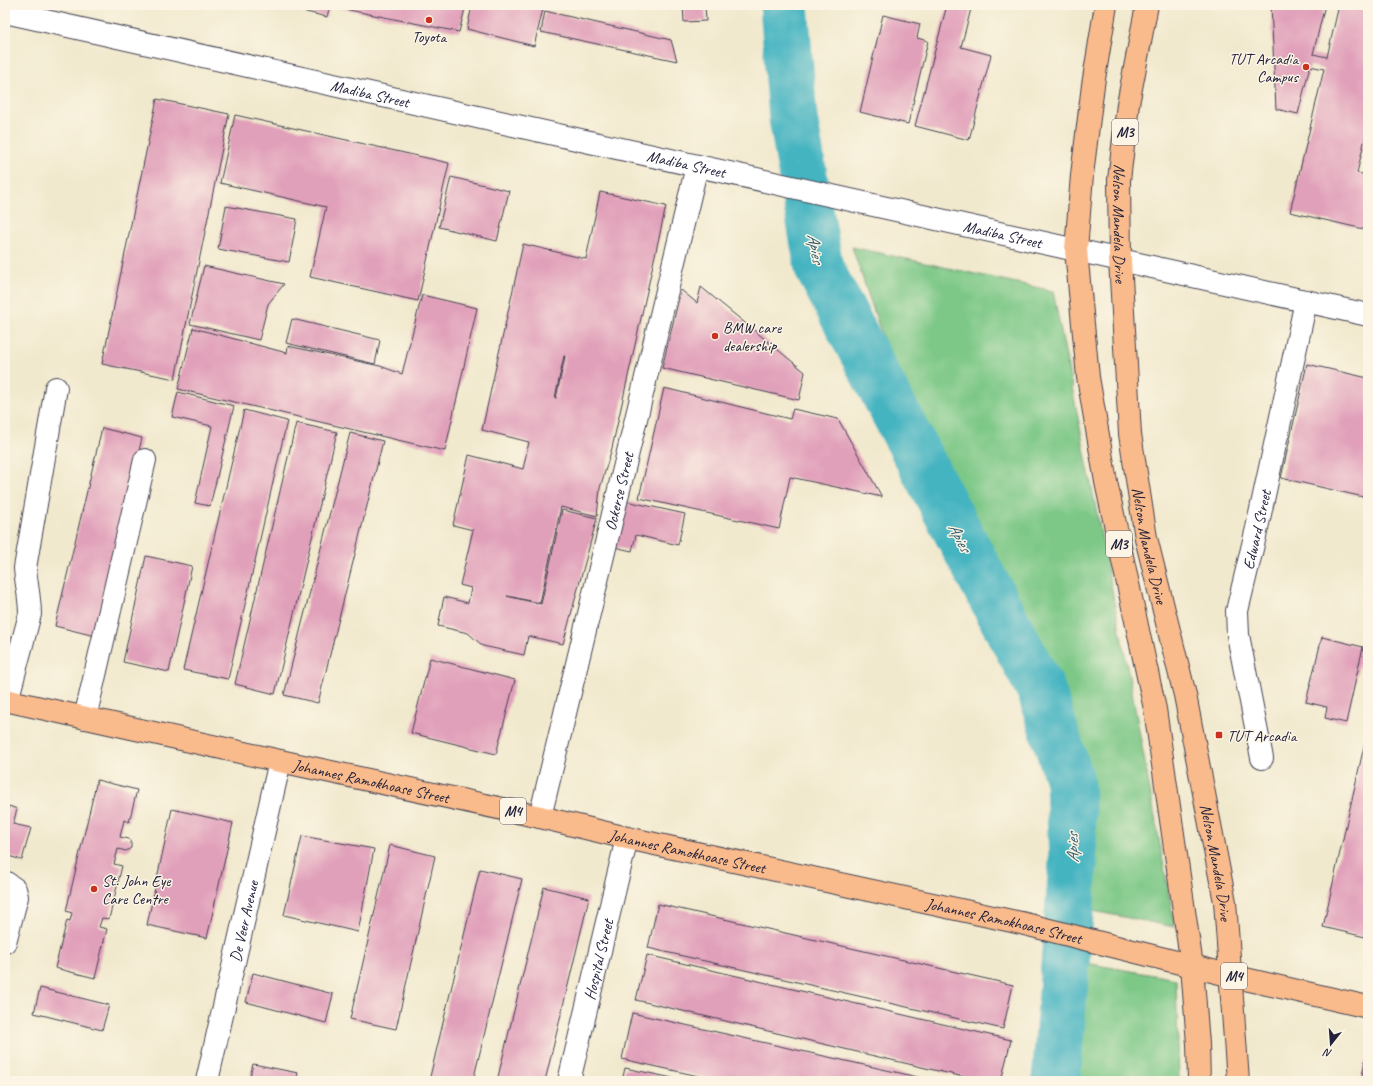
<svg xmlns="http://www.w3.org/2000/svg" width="1373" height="1086" font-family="Caveat,sans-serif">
<rect width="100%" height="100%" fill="#fcf5e5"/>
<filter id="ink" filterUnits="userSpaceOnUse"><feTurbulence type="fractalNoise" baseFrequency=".025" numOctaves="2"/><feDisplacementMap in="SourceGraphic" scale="8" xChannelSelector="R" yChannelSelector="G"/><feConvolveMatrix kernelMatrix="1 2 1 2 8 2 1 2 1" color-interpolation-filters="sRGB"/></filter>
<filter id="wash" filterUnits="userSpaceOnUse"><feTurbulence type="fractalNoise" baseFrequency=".012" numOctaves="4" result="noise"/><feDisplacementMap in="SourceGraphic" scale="16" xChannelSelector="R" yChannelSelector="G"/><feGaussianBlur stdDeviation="0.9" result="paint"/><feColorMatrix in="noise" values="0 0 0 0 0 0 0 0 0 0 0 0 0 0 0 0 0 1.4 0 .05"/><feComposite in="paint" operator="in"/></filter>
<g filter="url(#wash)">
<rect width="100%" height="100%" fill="#f1e9cd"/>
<!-- green -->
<g fill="#7dc887" stroke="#507561">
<path d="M 852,247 L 1053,291 L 1130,681 L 1175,927 L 1088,910 L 1091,822 L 1060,704 L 1001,575 L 912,423 Z"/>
<path d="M 1080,962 L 1176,979 L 1179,1081 L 1072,1081 Z"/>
</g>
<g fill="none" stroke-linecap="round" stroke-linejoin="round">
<!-- river -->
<path stroke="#45b4c1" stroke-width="49" d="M 784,5 L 793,118 L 819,268 L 1041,690 L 1070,781 L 1073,863 L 1056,1081"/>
</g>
<g id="blocks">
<!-- building -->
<g fill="#e1a0ba" fill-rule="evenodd">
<path d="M 277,5 L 330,5 L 327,17 Z"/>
<path d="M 334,5 L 466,5 L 459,32 L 334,7 Z"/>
<path d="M 472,5 L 544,5 L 534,46 L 467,29 Z"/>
<path d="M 683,5 L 705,5 L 706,21 L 684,22 Z"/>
<path d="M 947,5 L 972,5 L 961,47 L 991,55 L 969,140 L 915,126 Z"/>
<path d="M 1271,5 L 1325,5 L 1313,54 L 1327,57 L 1339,5 L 1368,5 L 1368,125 L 1357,173 L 1368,175 L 1368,230 L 1290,212 L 1324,69 L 1310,66 L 1298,114 L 1276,109 Z"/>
<path d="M 545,11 L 671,40 L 677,61 L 541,32 Z"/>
<path d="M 883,15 L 920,24 L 917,38 L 928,41 L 908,124 L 860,112 Z"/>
<path d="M 157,99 L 229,114 L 175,379 L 102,364 Z"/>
<path d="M 235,115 L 449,163 L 418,301 L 310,277 L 326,207 L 220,183 Z"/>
<path d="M 451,177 L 509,191 L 497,241 L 439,227 Z"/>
<path d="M 600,192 L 666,206 L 612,448 L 600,488 L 597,516 L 561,507 L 540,603 L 507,596 L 541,604 L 562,510 L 597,518 L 563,644 L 528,636 L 524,655 L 483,646 L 468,633 L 438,626 L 444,597 L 468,603 L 471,588 L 460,585 L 473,530 L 453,525 L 469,455 L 523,469 L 529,442 L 482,430 L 523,244 L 586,259 ZM 564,356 L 565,356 L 556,398 L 555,398 Z"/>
<path d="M 226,206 L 297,219 L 289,262 L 218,249 Z"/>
<path d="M 204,266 L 284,284 L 268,304 L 259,340 L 190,324 Z"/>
<path d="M 701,287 L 805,372 L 799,400 L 662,368 L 681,290 L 697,303 Z"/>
<path d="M 422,295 L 477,308 L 445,451 L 178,389 L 193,328 L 287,353 L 288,346 L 380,366 L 402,374 Z"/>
<path d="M 292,319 L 380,340 L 375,364 L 286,343 Z"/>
<path d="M 1307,364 L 1368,378 L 1368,498 L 1281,478 Z"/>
<path d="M 664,388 L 790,419 L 793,409 L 838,419 L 882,497 L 790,477 L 779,529 L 639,498 Z"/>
<path d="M 178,392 L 234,406 L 210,506 L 195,503 L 212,426 L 172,417 Z"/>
<path d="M 244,410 L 287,421 L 228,679 L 183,670 Z"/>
<path d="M 296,423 L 337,432 L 275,694 L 235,684 Z"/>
<path d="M 102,428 L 142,438 L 95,636 L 55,626 Z"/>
<path d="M 350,433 L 383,441 L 318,703 L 284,695 Z"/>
<path d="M 626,501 L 685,514 L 678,545 L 636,535 L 632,551 L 614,547 Z"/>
<path d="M 146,556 L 192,566 L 169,672 L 123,662 Z"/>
<path d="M 1322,637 L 1363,647 L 1346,723 L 1325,718 L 1327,707 L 1306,702 Z"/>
<path d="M 430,658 L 515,680 L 496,754 L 411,733 Z"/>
<path d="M 1367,733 L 1368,923 L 1365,937 L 1323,927 Z"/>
<path d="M 97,780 L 137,790 L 129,822 L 124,820 L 120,837 L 129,839 L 131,842 L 131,848 L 126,851 L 118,849 L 114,864 L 122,866 L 109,919 L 102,918 L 99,927 L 107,929 L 95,978 L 55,968 L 67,920 L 70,921 L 72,913 L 66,911 Z"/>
<path d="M 9,806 L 17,809 L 13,824 L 31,828 L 22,860 L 5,855 L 5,820 Z"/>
<path d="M 172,809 L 233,823 L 207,938 L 147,925 Z"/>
<path d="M 302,836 L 374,849 L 358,932 L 284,915 Z"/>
<path d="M 390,845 L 435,856 L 396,1029 L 350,1019 Z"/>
<path d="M 480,869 L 522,879 L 473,1081 L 429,1081 Z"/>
<path d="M 544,887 L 589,898 L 545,1081 L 497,1081 Z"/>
<path d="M 658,904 L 1013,985 L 1003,1029 L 648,948 Z"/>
<path d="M 647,955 L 1011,1040 L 1001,1081 L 981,1081 L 636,1000 Z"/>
<path d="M 253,973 L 333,994 L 326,1023 L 246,1002 Z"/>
<path d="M 40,988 L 109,1005 L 102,1030 L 34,1013 Z"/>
<path d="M 632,1013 L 931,1080 L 931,1081 L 721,1081 L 622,1059 Z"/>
<path d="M 1365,1061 L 1368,1062 L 1368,1081 L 1361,1081 Z"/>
<path d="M 253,1064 L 298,1073 L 296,1081 L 249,1081 Z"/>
<path d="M 625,1068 L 682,1080 L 682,1081 L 622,1081 Z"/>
</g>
</g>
</g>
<g filter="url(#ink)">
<use href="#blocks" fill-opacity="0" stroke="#414051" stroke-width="1"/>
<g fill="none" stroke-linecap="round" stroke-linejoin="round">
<!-- minor casing -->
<g stroke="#414051" stroke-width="24">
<g id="minor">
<path id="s1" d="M 5,12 L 1368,315"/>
<path d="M 7,701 L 30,614 C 30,598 26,583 25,568 L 56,388"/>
<path d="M 85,718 L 145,460"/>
<path id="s2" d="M 1262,758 L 1238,635 L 1237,611 L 1257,528 L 1306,301"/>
<path id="s3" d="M 540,817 L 697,166"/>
<path d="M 5,882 L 15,889 L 17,897 L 5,942"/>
<path id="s4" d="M 207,1081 L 280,761"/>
<path id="s5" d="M 569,1081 L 627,838"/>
</g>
</g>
<!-- major casing -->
<g stroke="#414051" stroke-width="24">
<g id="major">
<path d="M 1106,5 L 1093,85 L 1082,175 L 1076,250 L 1088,377 L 1106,482 L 1155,709 L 1192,966 L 1198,1044 L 1199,1081"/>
<path id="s6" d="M 1147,5 L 1128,104 L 1119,180 L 1120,260 L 1130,434 L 1146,538 L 1185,695 L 1225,902 L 1238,1081"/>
<path id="s7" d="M 5,700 L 280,761 L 540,817 L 627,838 L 1021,923 L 1232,976 L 1368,1007"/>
</g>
</g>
<!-- minor -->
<use href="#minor" stroke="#fff" stroke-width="22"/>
<!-- major -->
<use href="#major" stroke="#fabb8c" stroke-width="22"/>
</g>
</g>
<!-- markers -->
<g fill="#c8321e" stroke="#fcf5e5" stroke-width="1.5">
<circle cx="429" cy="20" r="4"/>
<circle cx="1306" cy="67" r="4"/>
<circle cx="715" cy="336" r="4"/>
<rect x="1215" y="731" width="8" height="8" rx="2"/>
<circle cx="94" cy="889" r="4"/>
</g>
<g text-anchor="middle" stroke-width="3" stroke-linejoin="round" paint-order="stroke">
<!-- shield labels -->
<g fill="#fcf5e5" stroke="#63616e" stroke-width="1">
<rect x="1112" y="119" width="26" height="26" rx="3"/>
<rect x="1106" y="531" width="26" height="26" rx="3"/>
<rect x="500" y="798" width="26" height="26" rx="3"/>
<rect x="1221" y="963" width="26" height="26" rx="3"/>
</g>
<g font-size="15" font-weight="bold" fill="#22223b">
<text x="1125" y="137">M3</text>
<text x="1119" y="549">M3</text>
<text x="513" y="816">M4</text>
<text x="1234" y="981">M4</text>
</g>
<!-- poi labels -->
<g font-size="16" fill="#22223b" stroke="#fcf5e5" text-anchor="start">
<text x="429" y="42" text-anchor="middle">Toyota</text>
<text x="1298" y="64" text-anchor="end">TUT Arcadia<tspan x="1298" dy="18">Campus</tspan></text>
<text x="723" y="333">BMW care<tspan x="723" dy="18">dealership</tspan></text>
<text x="1227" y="741">TUT Arcadia</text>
<text x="102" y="886">St. John Eye<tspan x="102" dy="18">Care Centre</tspan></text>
</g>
<!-- street labels -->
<g font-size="16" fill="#22223b" stroke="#fcf5e5">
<text dy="6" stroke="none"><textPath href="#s1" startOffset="374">Madiba Street</textPath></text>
<text dy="6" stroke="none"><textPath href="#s1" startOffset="698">Madiba Street</textPath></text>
<text dy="6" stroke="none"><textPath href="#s6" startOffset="221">Nelson Mandela Drive</textPath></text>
<text dy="6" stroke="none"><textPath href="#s1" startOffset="1022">Madiba Street</textPath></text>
<text dy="6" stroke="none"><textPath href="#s3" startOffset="335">Ockerse Street</textPath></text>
<text dy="6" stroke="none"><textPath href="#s2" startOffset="233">Edward Street</textPath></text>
<text dy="6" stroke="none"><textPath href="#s6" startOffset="545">Nelson Mandela Drive</textPath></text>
<text dy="6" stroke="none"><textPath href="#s7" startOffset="375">Johannes Ramokhoase Street</textPath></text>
<text dy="6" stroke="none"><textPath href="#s7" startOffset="699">Johannes Ramokhoase Street</textPath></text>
<text dy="6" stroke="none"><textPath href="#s6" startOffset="869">Nelson Mandela Drive</textPath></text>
<text dy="6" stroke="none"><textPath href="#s4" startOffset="164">De Veer Avenue</textPath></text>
<text dy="6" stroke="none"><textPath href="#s7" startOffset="1023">Johannes Ramokhoase Street</textPath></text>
<text dy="6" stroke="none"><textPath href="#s5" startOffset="125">Hospital Street</textPath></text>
</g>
<!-- water labels -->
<g font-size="17" font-style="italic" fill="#305c71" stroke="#fcf5e5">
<text transform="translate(816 248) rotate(79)" y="6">Apies</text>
<text transform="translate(960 537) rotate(62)" y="6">Apies</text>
<text transform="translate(1072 848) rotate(-91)" y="6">Apies</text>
</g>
</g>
<!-- margin -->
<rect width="1373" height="1086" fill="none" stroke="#fcf5e5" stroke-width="20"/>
<!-- north arrow -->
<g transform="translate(1331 1044) rotate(197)" stroke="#fcf5e5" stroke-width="3" paint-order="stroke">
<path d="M0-3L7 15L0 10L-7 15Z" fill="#22223b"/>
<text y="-6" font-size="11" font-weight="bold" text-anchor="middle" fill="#22223b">N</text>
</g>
</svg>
